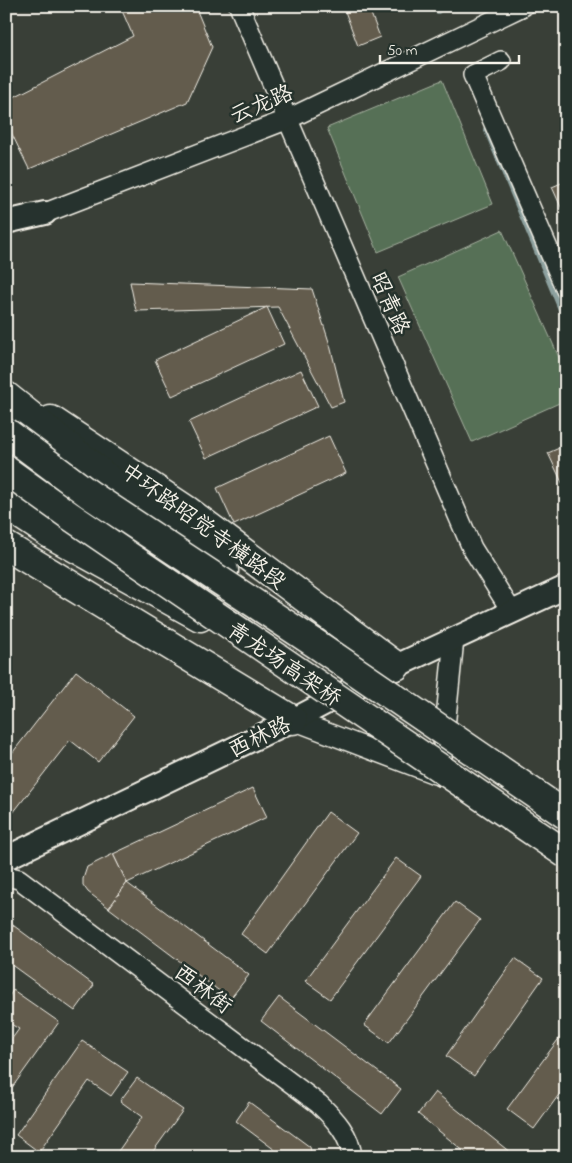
<svg xmlns="http://www.w3.org/2000/svg" width="572" height="1163" font-family="'Indie Flower','LXGW WenKai TC',sans-serif">
<rect width="100%" height="100%" fill="#393f37"/>
<filter id="ink" filterUnits="userSpaceOnUse"><feTurbulence type="fractalNoise" baseFrequency=".02" numOctaves="2"/><feDisplacementMap in="SourceGraphic" scale="10" xChannelSelector="R" yChannelSelector="G"/><feConvolveMatrix kernelMatrix="1 2 1 2 8 2 1 2 1" color-interpolation-filters="sRGB"/></filter>
<g filter="url(#ink)">
<!-- green -->
<g fill="#567056" stroke="#a5b09f">
<path d="M 442,80 L 493,204 L 378,252 L 327,128 Z"/>
<path d="M 502,230 L 566,373 L 566,400 L 472,442 L 398,277 Z"/>
</g>
<g fill="none" stroke-linecap="round" stroke-linejoin="round">
<!-- stream -->
<g stroke="#8da19f" stroke-width="5.5">
<path d="M 436,6 L 438,11"/>
<path d="M 486,129 L 566,322"/>
</g>
</g>
<!-- building -->
<g fill="#645c4d" stroke="#f4f1e8">
<path d="M 120,6 L 195,6 L 212,47 L 187,102 L 29,169 L 6,122 L 6,101 L 133,36 Z"/>
<path d="M 343,6 L 368,6 L 380,37 L 358,46 Z"/>
<path d="M 566,181 L 566,218 L 552,187 Z"/>
<path d="M 130,282 L 312,289 L 330,345 L 344,402 L 331,407 L 278,307 L 136,311 Z"/>
<path d="M 267,307 L 284,344 L 172,396 L 155,360 Z"/>
<path d="M 301,370 L 318,406 L 206,458 L 189,422 Z"/>
<path d="M 329,436 L 346,473 L 234,525 L 217,488 Z"/>
<path d="M 566,445 L 566,491 L 548,453 Z"/>
<path d="M 76,671 L 134,716 L 98,762 L 70,740 L 9,818 L 6,816 L 6,761 Z"/>
<path d="M 253,788 L 267,817 L 127,883 L 113,854 Z"/>
<path d="M 328,812 L 357,833 L 268,954 L 241,934 Z"/>
<path d="M 113,854 L 127,883 L 109,908 L 88,892 L 83,885 L 83,879 L 87,867 Z"/>
<path d="M 396,858 L 421,876 L 330,999 L 305,981 Z"/>
<path d="M 127,883 L 249,975 L 230,999 L 109,908 Z"/>
<path d="M 455,902 L 480,920 L 389,1043 L 364,1025 Z"/>
<path d="M 6,920 L 94,985 L 75,1011 L 6,961 Z"/>
<path d="M 515,958 L 543,978 L 474,1076 L 446,1056 Z"/>
<path d="M 13,990 L 59,1022 L 6,1096 L 6,1047 L 19,1029 L 6,1021 L 6,1001 Z"/>
<path d="M 279,997 L 401,1089 L 382,1114 L 261,1021 Z"/>
<path d="M 566,1029 L 566,1085 L 534,1129 L 507,1109 Z"/>
<path d="M 82,1041 L 128,1072 L 111,1096 L 89,1081 L 39,1152 L 16,1135 Z"/>
<path d="M 137,1078 L 183,1110 L 149,1157 L 114,1157 L 142,1117 L 120,1101 Z"/>
<path d="M 435,1092 L 516,1157 L 471,1157 L 418,1114 Z"/>
<path d="M 249,1102 L 310,1147 L 312,1157 L 273,1157 L 275,1150 L 236,1121 Z"/>
</g>
<g fill="none" stroke-linecap="round" stroke-linejoin="round">
<!-- minor casing -->
<g stroke="#f4f1e8" stroke-width="22">
<g id="minor">
<path d="M 239,6 L 472,548 L 512,612"/>
<path d="M 501,61 L 473,75 L 566,290"/>
<path d="M 30,214 L 45,213 L 286,120 L 523,6"/>
<path d="M 293,720 L 435,774"/>
<path d="M 440,776 L 454,639"/>
<path d="M 6,876 L 19,879 L 319,1104 C 335,1119 350,1135 352,1157"/>
</g>
</g>
<!-- tertiary casing -->
<g stroke="#f4f1e8" stroke-width="26">
<g id="tertiary">
<path d="M 6,222 L 45,213"/>
<path d="M 6,858 L 293,720 L 396,666 L 566,587"/>
</g>
</g>
<!-- primary casing -->
<g stroke="#f4f1e8" stroke-width="31">
<g id="primary">
<path d="M 51,420 L 188,511 L 396,666"/>
<path d="M 6,546 L 293,720"/>
</g>
</g>
<!-- trunk casing -->
<g stroke="#f4f1e8" stroke-width="31">
<g id="trunk">
<path d="M 6,396 L 224,571"/>
<path d="M 6,505 L 50,534 L 200,617"/>
</g>
</g>
<!-- minor -->
<use href="#minor" stroke="#26332d" stroke-width="19"/>
<!-- tertiary -->
<use href="#tertiary" stroke="#26332d" stroke-width="22"/>
<!-- primary -->
<use href="#primary" stroke="#26332d" stroke-width="28"/>
<!-- trunk -->
<use href="#trunk" stroke="#26332d" stroke-width="28"/>
<!-- trunk-bridge casing -->
<g stroke="#f4f1e8" stroke-width="31" stroke-linecap="butt">
<g id="trunk-bridge">
<path d="M 6,432 L 89,494 L 319,646 L 566,815"/>
<path d="M 6,470 L 70,516 L 566,854"/>
</g>
</g>
<!-- trunk-bridge -->
<use href="#trunk-bridge" stroke="#26332d" stroke-width="28"/>
</g>
</g>
<g text-anchor="middle" stroke-width="5" stroke-linejoin="round" paint-order="stroke">
<!-- street labels -->
<g font-size="22" fill="#f4f1e8" stroke="#26332d">
<text transform="translate(261 103) rotate(-23)" y="8">云龙路</text>
<text transform="translate(391 303) rotate(66)" y="8">昭青路</text>
<text transform="translate(204 525) rotate(36)" y="8">中环路昭觉寺横路段</text>
<text transform="translate(285 663) rotate(34)" y="8">青龙场高架桥</text>
<text transform="translate(259 736) rotate(-26)" y="8">西林路</text>
<text transform="translate(204 988) rotate(37)" y="8">西林街</text>
</g>
</g>
<!-- margin -->
<rect width="572" height="1163" fill="none" stroke="#26332d" stroke-width="25"/>
<rect x="12" y="12" width="547" height="1138" fill="none" stroke="#f4f1e8" stroke-width="2" filter="url(#ink)"/>
<!-- scale -->
<path d="M380 55v8h139v-8" fill="none" stroke="#f4f1e8" stroke-width="2.5"/>
<text x="387" y="55" font-size="15" fill="#f4f1e8" stroke="#26332d" stroke-width="4" paint-order="stroke">50 m</text>
</svg>
